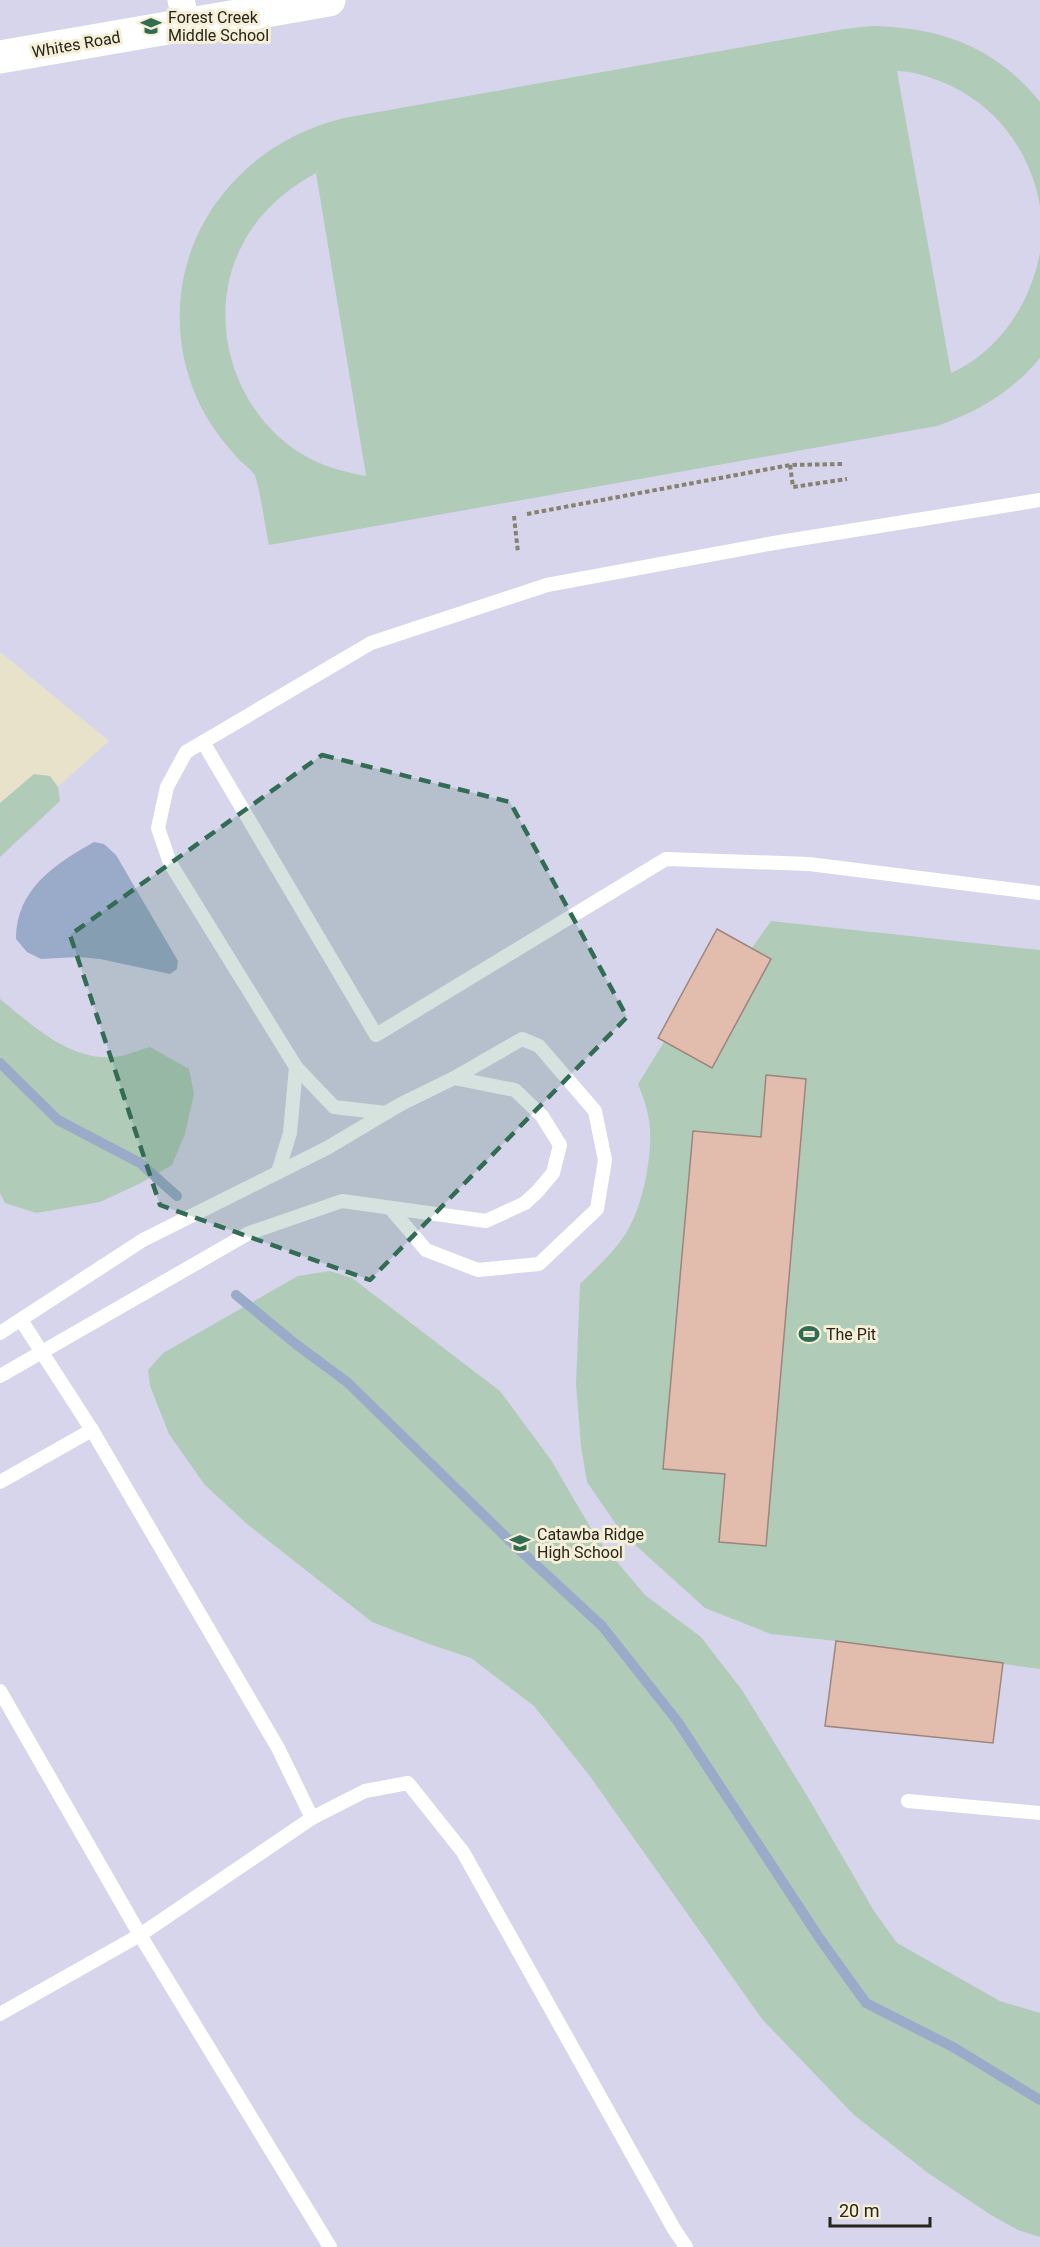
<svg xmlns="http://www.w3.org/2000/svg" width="1040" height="2247" font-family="Roboto,sans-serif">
<rect width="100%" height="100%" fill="#e8e2ca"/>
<!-- education -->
<path fill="#d7d5eb" d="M 0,0 L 1040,0 L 1040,2247 L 0,2247 L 0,839 L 109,741 L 0,652 Z"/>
<!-- green -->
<g fill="#b1cbb9" fill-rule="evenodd">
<path d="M 871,26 C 940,27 996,47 1040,102 L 1040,206 C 1030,148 992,100 937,80 C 924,75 910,71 897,71 L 951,373 C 999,352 1031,303 1040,252 L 1040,358 C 1013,391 978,412 937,426 L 269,545 C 266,533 259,481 254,474 C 249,467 240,462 235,455 C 217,435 201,412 192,386 C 149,266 223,147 344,118 L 844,29 ZM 316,173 L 366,475 L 366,476 C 344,472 321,466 302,454 C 230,410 203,311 246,238 C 263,209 287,189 316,173 Z"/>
<path d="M 34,774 L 50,776 L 58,787 L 60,801 L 0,857 L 0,803 Z"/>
<path d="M 771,921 L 1040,950 L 1040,1669 L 836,1641 L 771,1634 L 705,1608 L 622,1533 L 587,1482 L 581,1446 L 576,1384 L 580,1284 C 597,1267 617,1250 629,1228 C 644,1201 655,1146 648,1115 C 646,1104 642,1094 638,1084 L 664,1042 L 717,929 L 752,948 Z"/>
<path d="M 0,999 C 32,1025 70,1061 114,1057 C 126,1056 138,1050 150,1047 L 189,1069 L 194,1094 L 185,1134 L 172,1165 L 139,1184 L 100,1202 L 36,1213 L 5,1203 L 0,1193 Z"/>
<path d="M 330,1271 L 352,1278 L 500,1391 L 551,1460 L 596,1537 L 645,1595 L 701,1637 L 742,1690 L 809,1799 L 874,1911 L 897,1943 L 1000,2001 L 1040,2013 L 1040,2237 L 1018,2230 L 991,2215 L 928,2173 L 854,2115 L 762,2019 L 589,1775 L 534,1706 L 471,1658 L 429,1644 L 372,1622 L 247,1524 L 204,1484 L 169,1434 L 150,1386 L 148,1370 L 163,1353 L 298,1276 Z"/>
</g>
<!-- water -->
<path fill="#9aabca" d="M 94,842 L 104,844 L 116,855 L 178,961 L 177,969 L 170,974 L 100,959 L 78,957 L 41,959 L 27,952 L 16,939 C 16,889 55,864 94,842 Z"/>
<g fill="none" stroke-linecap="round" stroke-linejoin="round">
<!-- stream -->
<g stroke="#9aabca" stroke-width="10">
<path d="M 0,1063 L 58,1120 L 140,1163 L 177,1196"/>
<path d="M 236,1295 L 297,1345 L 347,1382 L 509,1540 L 602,1626 L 678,1722 L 820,1939 L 866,2003 L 953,2047 L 1040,2100"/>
</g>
</g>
<!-- building -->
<g fill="#e2bdad" stroke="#9d857c" stroke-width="1.5">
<path d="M 717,929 L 771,959 L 712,1068 L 658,1038 Z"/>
<path d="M 766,1075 L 806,1079 L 766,1546 L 719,1542 L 725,1474 L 663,1469 L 693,1131 L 761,1137 Z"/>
<path d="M 836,1641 L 1003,1663 L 993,1743 L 825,1726 Z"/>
</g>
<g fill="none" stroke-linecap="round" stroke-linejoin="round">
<!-- path -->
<g stroke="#868171" stroke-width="4" stroke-dasharray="4.5 3" stroke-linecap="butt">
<path d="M 790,465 L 793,487 L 847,479"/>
<path d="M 527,514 L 790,465 L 842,464"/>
<path d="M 514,516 L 518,553"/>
</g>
<!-- service -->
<g stroke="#fff" stroke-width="14">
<path d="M 203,742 L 376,1035 L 666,859 L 809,864 L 1040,893"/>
<path d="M 386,1113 L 334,1107 L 296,1067 L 170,863 L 158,828 L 167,787 L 186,752 L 371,643 L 547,585 L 774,543 L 1040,500"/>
<path d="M 278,1172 L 290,1133 L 296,1067"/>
<path d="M 391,1209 L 426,1250 L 478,1270 L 539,1264 L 597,1209 L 605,1160 L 595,1111 L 539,1046 L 522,1039 L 454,1078"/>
<path d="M 21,1320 L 92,1430 L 278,1748 L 312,1818 L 365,1791 L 408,1783 L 463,1852 L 674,2229 L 686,2247"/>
<path d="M 0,1333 L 143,1240 L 327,1148 L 401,1104 L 454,1078 L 515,1090 L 542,1116 L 560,1145 L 553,1173 L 537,1192 L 525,1203 L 486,1221 L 342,1201 L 249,1233 L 0,1376"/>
<path d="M 0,1482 L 92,1430"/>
<path d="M 0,1691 L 140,1935 L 312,1818"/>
<path d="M 908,1801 L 1040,1813"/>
<path d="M 0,2014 L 140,1935 L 330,2247"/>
</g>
<!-- minor -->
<path stroke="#fff" stroke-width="27" d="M 181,0 L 187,25"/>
<!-- tertiary -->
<path stroke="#fff" stroke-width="33" d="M 0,57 L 329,0"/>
</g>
<!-- marked area -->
<path fill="#336c55" fill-opacity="0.2" stroke="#336c55" stroke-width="4.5" stroke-dasharray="12 8" stroke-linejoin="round" d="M 322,755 L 510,802 L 627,1017 L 370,1280 L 160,1205 L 70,935 Z"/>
<!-- icons -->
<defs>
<g id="school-bare" transform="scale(1.62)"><path d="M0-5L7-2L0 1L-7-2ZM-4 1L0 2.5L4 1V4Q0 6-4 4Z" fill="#336c55" stroke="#f6efd7" stroke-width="2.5" paint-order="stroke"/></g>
<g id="stadium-bare" transform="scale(1.62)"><path d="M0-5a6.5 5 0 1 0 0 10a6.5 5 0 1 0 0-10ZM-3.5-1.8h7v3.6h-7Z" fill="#336c55" stroke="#f6efd7" stroke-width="2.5" paint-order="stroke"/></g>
</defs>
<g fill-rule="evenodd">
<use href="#school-bare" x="151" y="26"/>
<use href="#stadium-bare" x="809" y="1334"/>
<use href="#school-bare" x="520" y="1543"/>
</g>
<g text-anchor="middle" stroke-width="6" stroke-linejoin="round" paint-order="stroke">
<!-- poi labels -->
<g font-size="16" fill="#27241b" stroke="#f6efd7" text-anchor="start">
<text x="168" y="23">Forest Creek<tspan x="168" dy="18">Middle School</tspan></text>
<text x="826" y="1340">The Pit</text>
<text x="537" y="1540">Catawba Ridge<tspan x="537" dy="18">High School</tspan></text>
</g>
<!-- street labels -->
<g font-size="16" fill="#27241b" stroke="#f6efd7">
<text transform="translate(76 44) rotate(-10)" y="6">Whites Road</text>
</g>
</g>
<!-- scale -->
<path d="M830 2217v9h100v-9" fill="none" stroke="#27241b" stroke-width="3"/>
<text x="839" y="2217" font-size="18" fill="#27241b" stroke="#f6efd7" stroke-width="4.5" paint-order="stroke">20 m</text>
</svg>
